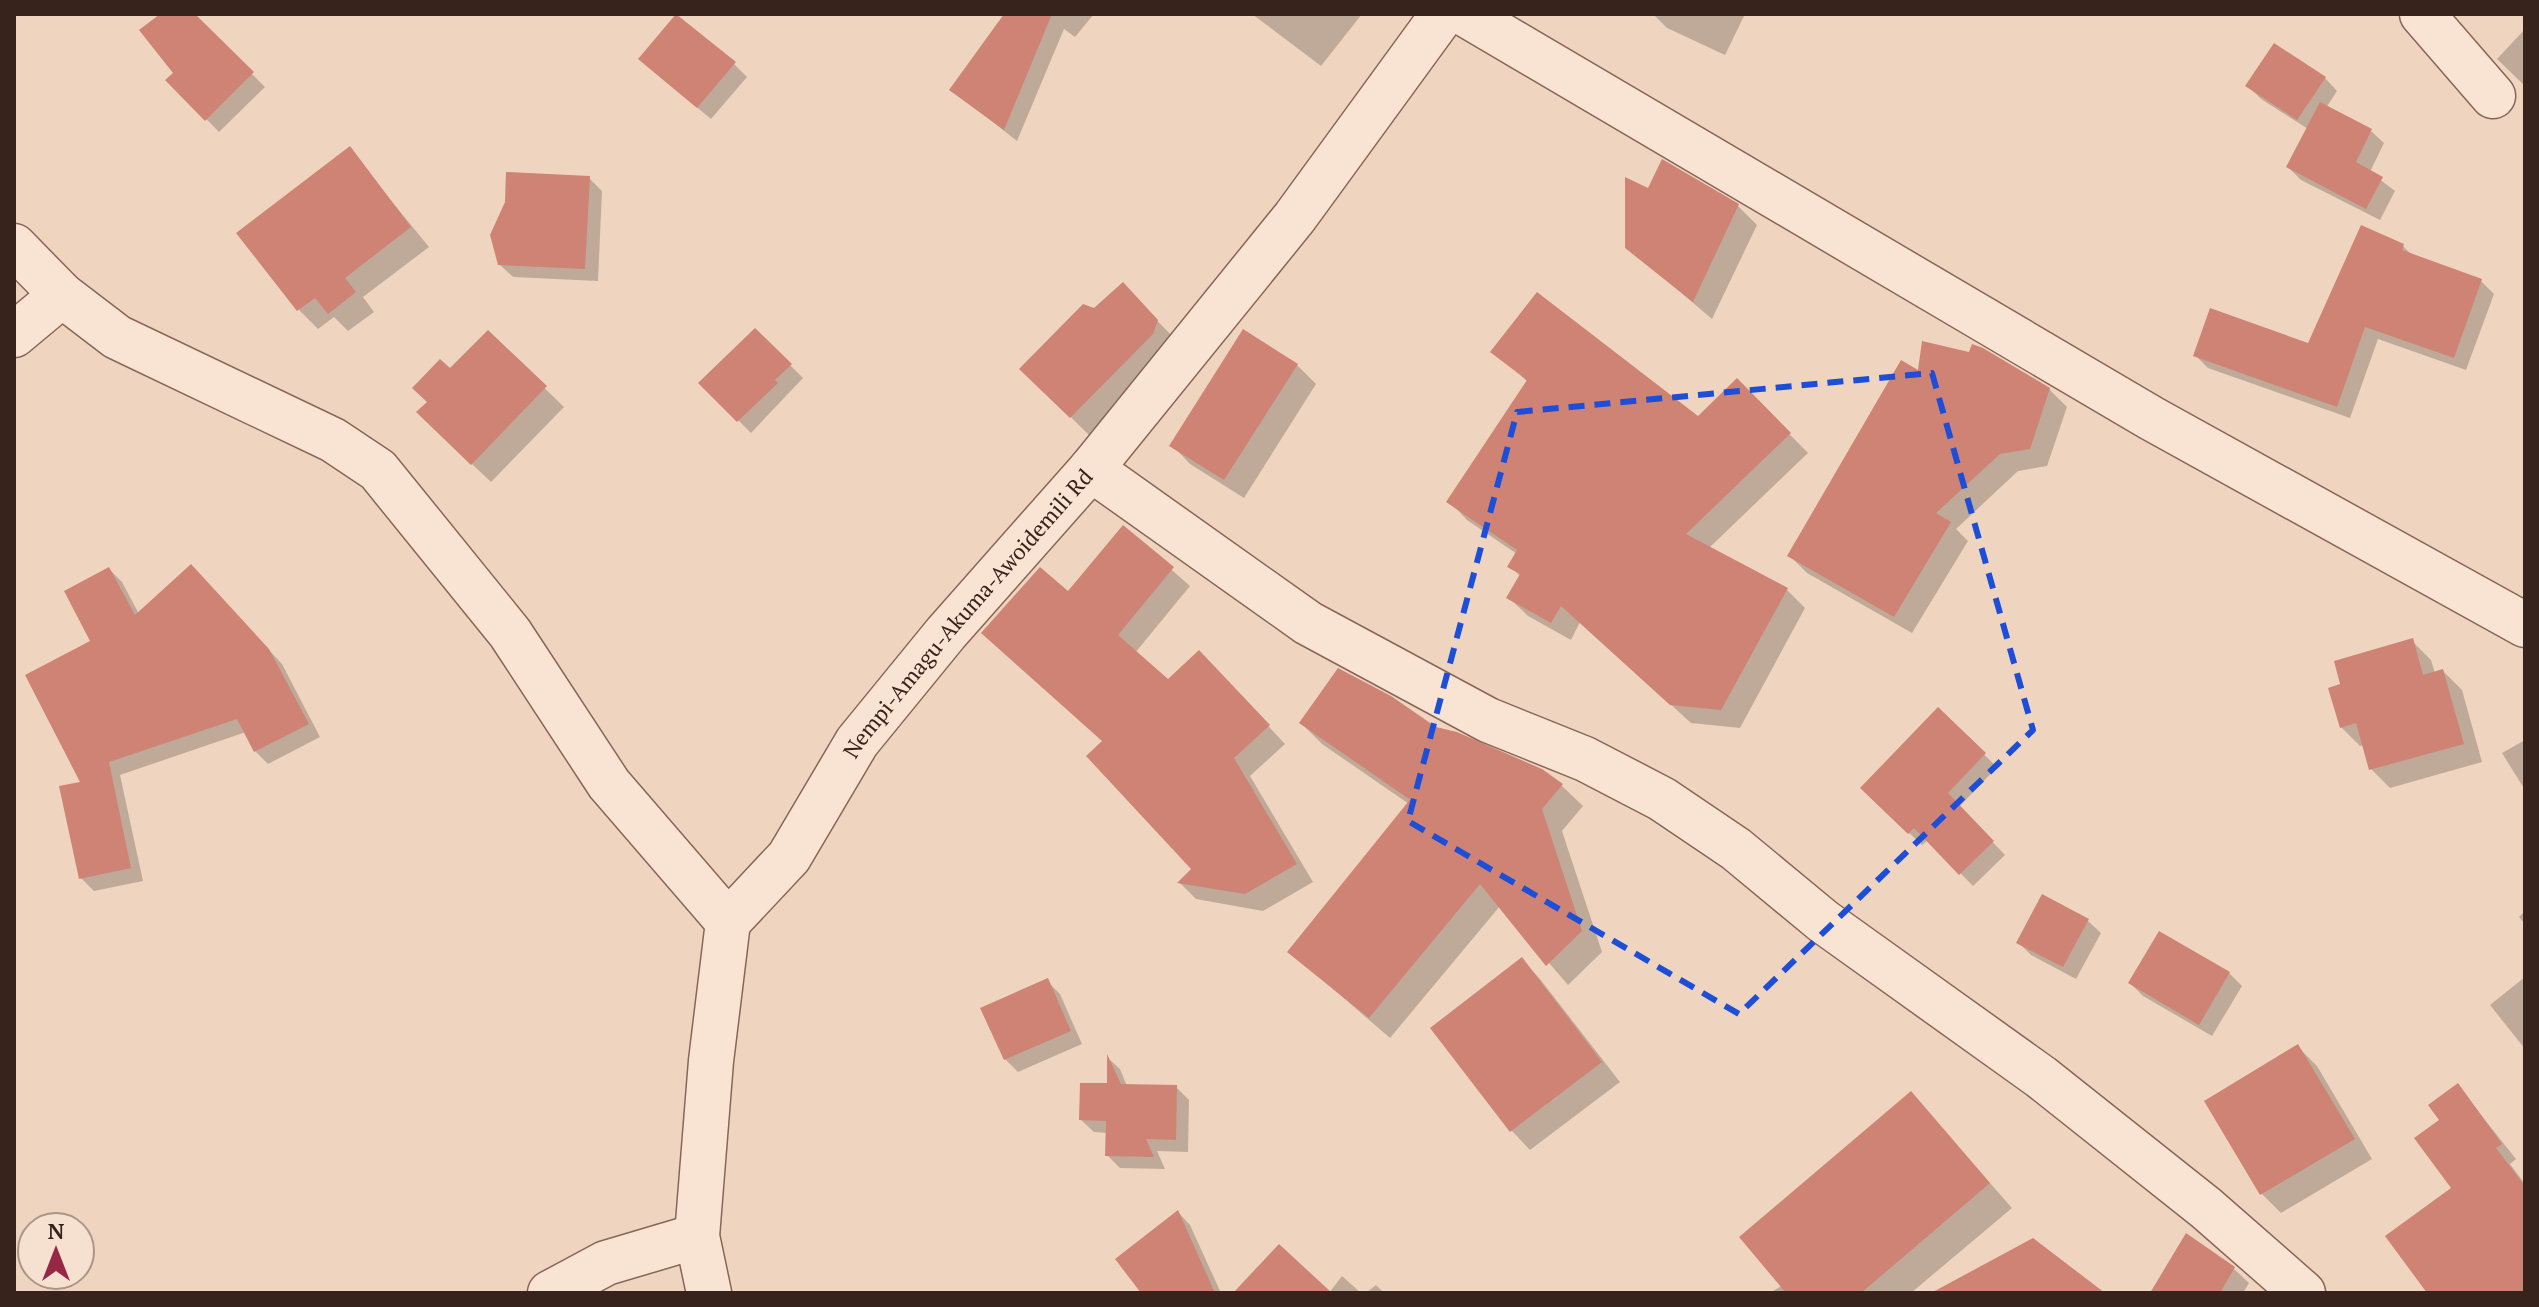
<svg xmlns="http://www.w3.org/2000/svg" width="2539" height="1307" font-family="'PT Serif',serif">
<rect width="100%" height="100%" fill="#efd5c0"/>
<!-- shadow -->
<g fill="#0003">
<path d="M 163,14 L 192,14 L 265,87 L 219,132 L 168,80 L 176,73 Z"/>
<path d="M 1007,14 L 1094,14 L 1075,37 L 1064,29 L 1017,141 L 952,90 Z"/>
<path d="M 1252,14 L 1362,14 L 1321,66 Z"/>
<path d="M 1653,14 L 1745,14 L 1725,55 L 1667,28 Z"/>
<path d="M 2525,29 L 2525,86 L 2497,59 Z"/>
<path d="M 734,64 L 747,77 L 711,119 L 653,71 Z"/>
<path d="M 2325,78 L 2337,91 L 2326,108 L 2371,131 L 2384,143 L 2370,172 L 2395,191 L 2380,220 L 2301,180 L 2288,167 L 2308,129 L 2261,99 L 2248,86 Z"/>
<path d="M 349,149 L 429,247 L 363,297 L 374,312 L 348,331 L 334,317 L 318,329 L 299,310 Z"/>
<path d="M 589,178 L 602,191 L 598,281 L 513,277 L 499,264 Z"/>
<path d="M 1649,190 L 1738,206 L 1757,225 L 1712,319 L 1627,247 Z"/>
<path d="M 2403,246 L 2414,257 L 2481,281 L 2494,294 L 2466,370 L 2378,339 L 2350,418 L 2208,368 L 2195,355 L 2309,345 Z"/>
<path d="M 1141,304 L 1176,340 L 1090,436 L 1022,369 L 1095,310 Z"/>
<path d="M 755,330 L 803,378 L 751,433 L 701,383 Z"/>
<path d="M 488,333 L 564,407 L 491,482 L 437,431 L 429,402 L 451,371 Z"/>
<path d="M 1493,351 L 1698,419 L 1737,381 L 1808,453 L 1709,548 L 1787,590 L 1805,608 L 1740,728 L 1691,723 L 1580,622 L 1571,640 L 1528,616 L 1509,598 L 1521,577 L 1510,566 L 1517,554 L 1467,520 L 1449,501 L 1528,382 Z"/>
<path d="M 1297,365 L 1316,384 L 1244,498 L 1190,464 L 1172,445 Z"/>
<path d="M 1920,373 L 2049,389 L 2067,407 L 2047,466 L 2018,471 L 1956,529 L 1968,541 L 1912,633 L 1807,573 L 1790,556 Z"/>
<path d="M 1124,528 L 1190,586 L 1135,653 L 1168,682 L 1216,670 L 1285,744 L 1250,776 L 1313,882 L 1263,911 L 1196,899 L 1180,883 L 1194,869 L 1104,742 L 1068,594 Z"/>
<path d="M 109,569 L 122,582 L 139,614 L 203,579 L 282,664 L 320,737 L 268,764 L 255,751 L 246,732 L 120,775 L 143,881 L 94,891 L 81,878 L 83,783 L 93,642 Z"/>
<path d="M 2412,641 L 2431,660 L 2435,673 L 2443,671 L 2462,690 L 2482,762 L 2390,788 L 2371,769 L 2364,745 L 2360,746 L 2341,727 L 2343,685 Z"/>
<path d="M 1938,710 L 1997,767 L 1959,807 L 2005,855 L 1973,886 L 1928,840 L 1922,845 L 1875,801 Z"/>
<path d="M 1301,723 L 1436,729 L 1541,770 L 1562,786 L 1583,806 L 1562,831 L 1602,952 L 1568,985 L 1500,906 L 1390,1038 L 1289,951 L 1409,804 L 1322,744 Z"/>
<path d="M 2525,740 L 2525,790 L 2502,753 Z"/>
<path d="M 2525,911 L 2525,924 L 2519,917 Z"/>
<path d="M 2088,921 L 2101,933 L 2076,979 L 2031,955 L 2018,942 Z"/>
<path d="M 1522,960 L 1540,979 L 1620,1082 L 1530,1150 L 1512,1131 Z"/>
<path d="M 2229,973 L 2242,986 L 2212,1036 L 2143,996 L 2130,983 Z"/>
<path d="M 2525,977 L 2525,1049 L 2490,1005 Z"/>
<path d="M 1047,981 L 1060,994 L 1082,1044 L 1018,1072 L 1005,1059 Z"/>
<path d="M 2298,1047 L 2317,1066 L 2372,1159 L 2281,1213 L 2262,1194 Z"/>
<path d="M 1109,1059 L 1120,1069 L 1127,1086 L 1176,1087 L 1189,1100 L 1188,1152 L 1157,1151 L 1165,1169 L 1120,1168 L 1107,1155 L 1108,1133 L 1094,1132 L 1081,1120 L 1109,1085 Z"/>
<path d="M 2458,1086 L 2516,1159 L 2510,1164 L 2525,1184 L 2525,1293 L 2430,1293 L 2453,1189 L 2442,1121 Z"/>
<path d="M 1911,1093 L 2012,1208 L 1911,1293 L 1770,1293 L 1783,1285 Z"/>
<path d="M 1178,1212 L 1190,1225 L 1221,1293 L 1144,1293 Z"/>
<path d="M 2186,1236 L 2234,1269 L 2249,1283 L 2243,1293 L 2152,1293 Z"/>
<path d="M 1342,1276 L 1361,1293 L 1246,1293 L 1329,1293 Z"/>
<path d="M 1376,1285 L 1384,1293 L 1366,1293 Z"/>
</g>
<!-- building -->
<g fill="#ce8375">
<path d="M 160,14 L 195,14 L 254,72 L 205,121 L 165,80 L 173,73 L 139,30 Z"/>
<path d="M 676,14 L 736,62 L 697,108 L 638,59 Z"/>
<path d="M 1004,14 L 1052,14 L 1004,130 L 949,90 Z"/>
<path d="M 2274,43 L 2326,77 L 2297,120 L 2245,86 Z"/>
<path d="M 2320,102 L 2372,129 L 2356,162 L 2383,177 L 2366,209 L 2286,167 Z"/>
<path d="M 350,146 L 411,227 L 345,278 L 356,292 L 328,314 L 315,298 L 297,311 L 236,233 Z"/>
<path d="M 1662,159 L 1739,204 L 1693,302 L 1625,248 L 1625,177 L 1648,188 Z"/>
<path d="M 506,172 L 590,176 L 585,269 L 498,265 L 490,235 L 505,202 Z"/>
<path d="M 2361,225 L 2404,244 L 2402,250 L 2482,279 L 2454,358 L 2365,327 L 2337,407 L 2193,356 L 2210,308 L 2308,343 Z"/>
<path d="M 1123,282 L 1158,320 L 1153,334 L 1070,418 L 1019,369 L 1083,304 L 1094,308 Z"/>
<path d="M 1537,292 L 1698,416 L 1737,378 L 1791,433 L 1686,534 L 1788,588 L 1721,710 L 1670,705 L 1561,606 L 1551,623 L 1506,598 L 1520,574 L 1507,567 L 1517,550 L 1446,502 L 1527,380 L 1490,352 Z"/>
<path d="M 755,328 L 792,364 L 775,380 L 778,383 L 737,422 L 698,383 Z"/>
<path d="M 1243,329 L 1298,364 L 1224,480 L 1169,446 Z"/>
<path d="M 488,330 L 547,386 L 471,465 L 416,412 L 427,402 L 412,388 L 440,359 L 450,368 Z"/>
<path d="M 1922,341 L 1969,352 L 1972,344 L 1983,348 L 2050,388 L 2030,449 L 2000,454 L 1936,513 L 1951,522 L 1894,617 L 1787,556 L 1901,360 L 1918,370 Z"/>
<path d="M 1123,525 L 1174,567 L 1118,635 L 1168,679 L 1199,650 L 1270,725 L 1234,758 L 1297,864 L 1245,894 L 1177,883 L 1191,869 L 1086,756 L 1102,741 L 981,633 L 1040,567 L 1068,591 Z"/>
<path d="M 191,564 L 269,649 L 309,724 L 254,752 L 237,719 L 109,762 L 131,868 L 79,879 L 59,786 L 80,782 L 25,675 L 90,641 L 64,591 L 109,567 L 135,615 Z"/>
<path d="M 2413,638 L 2423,675 L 2443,669 L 2464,744 L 2369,770 L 2356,723 L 2340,728 L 2328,688 L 2340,684 L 2334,661 Z"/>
<path d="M 1338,668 L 1391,696 L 1436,727 L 1457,732 L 1542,769 L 1563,784 L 1542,809 L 1582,931 L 1546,966 L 1480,884 L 1369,1018 L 1287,952 L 1412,797 L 1409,799 L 1299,723 Z"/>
<path d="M 1938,707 L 1986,753 L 1948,793 L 1994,841 L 1959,875 L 1914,828 L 1908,834 L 1860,788 Z"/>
<path d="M 2042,894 L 2089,919 L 2063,967 L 2016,943 Z"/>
<path d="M 2159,931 L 2230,972 L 2199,1025 L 2128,983 Z"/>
<path d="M 1522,957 L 1602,1062 L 1510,1132 L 1430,1028 Z"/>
<path d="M 1048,978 L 1071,1031 L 1004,1060 L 980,1008 Z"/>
<path d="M 2298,1044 L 2355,1139 L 2260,1195 L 2204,1101 Z"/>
<path d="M 1107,1054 L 1121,1084 L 1177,1085 L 1176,1140 L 1146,1139 L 1154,1157 L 1105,1156 L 1106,1121 L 1079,1120 L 1080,1083 L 1107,1083 Z"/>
<path d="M 2458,1083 L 2502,1144 L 2496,1148 L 2525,1186 L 2525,1293 L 2427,1293 L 2385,1236 L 2451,1188 L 2414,1138 L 2439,1120 L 2428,1105 Z"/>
<path d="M 1911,1091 L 1990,1183 L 1861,1293 L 1786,1293 L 1739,1237 Z"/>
<path d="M 1178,1210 L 1215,1293 L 1141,1293 L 1115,1259 Z"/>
<path d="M 2186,1233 L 2235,1267 L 2220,1293 L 2150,1293 Z"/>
<path d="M 2033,1238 L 2105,1293 L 1931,1293 Z"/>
<path d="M 1279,1244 L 1332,1293 L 1233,1293 Z"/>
</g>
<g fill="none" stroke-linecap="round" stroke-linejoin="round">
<!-- minor casing -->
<g stroke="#886558" stroke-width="47">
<g id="minor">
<path d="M 1465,14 L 2151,418 L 2525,625"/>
<path d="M 2422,14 L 2493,96"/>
<path d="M 14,246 L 62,295 L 117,337 L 333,440 L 378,470 L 510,633 L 609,784 L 728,922"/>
<path d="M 14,335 L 62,295"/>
<path d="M 1091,469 L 1308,623 L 1488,720 L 1585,759 L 1662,799 L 1736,849 L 1823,921 L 2041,1077 L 2206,1208 L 2303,1293"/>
<path d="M 550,1293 L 606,1263 L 697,1236"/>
<path id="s1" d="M 709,1293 L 697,1236 L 711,1061 L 728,922 L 789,857 L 857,742 L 946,633 L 1091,469 L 1295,217 L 1443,14"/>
</g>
</g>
<!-- minor -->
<use href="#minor" stroke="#f9e4d3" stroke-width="44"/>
</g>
<!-- marked area -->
<path fill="none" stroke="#1d4ed8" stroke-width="6" stroke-dasharray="16 10" stroke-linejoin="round" d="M 1932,373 L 2033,730 L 1739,1014 L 1408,821 L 1517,412 Z"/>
<g text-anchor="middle" stroke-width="6" stroke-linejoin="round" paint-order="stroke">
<!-- street labels -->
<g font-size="22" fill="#37221c" stroke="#f6e1d0">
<text dy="8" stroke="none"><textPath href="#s1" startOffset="766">Nempi-Amagu-Akuma-Awoidemili Rd</textPath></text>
</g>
</g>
<!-- border -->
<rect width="2539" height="1307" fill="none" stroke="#37221c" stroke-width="32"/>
<!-- north arrow -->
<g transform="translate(56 1251)"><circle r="38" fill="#f6e1d0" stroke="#aa9588" stroke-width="2"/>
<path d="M0-6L14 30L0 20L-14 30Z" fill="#982645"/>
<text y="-12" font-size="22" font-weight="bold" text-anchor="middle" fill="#37221c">N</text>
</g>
</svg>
